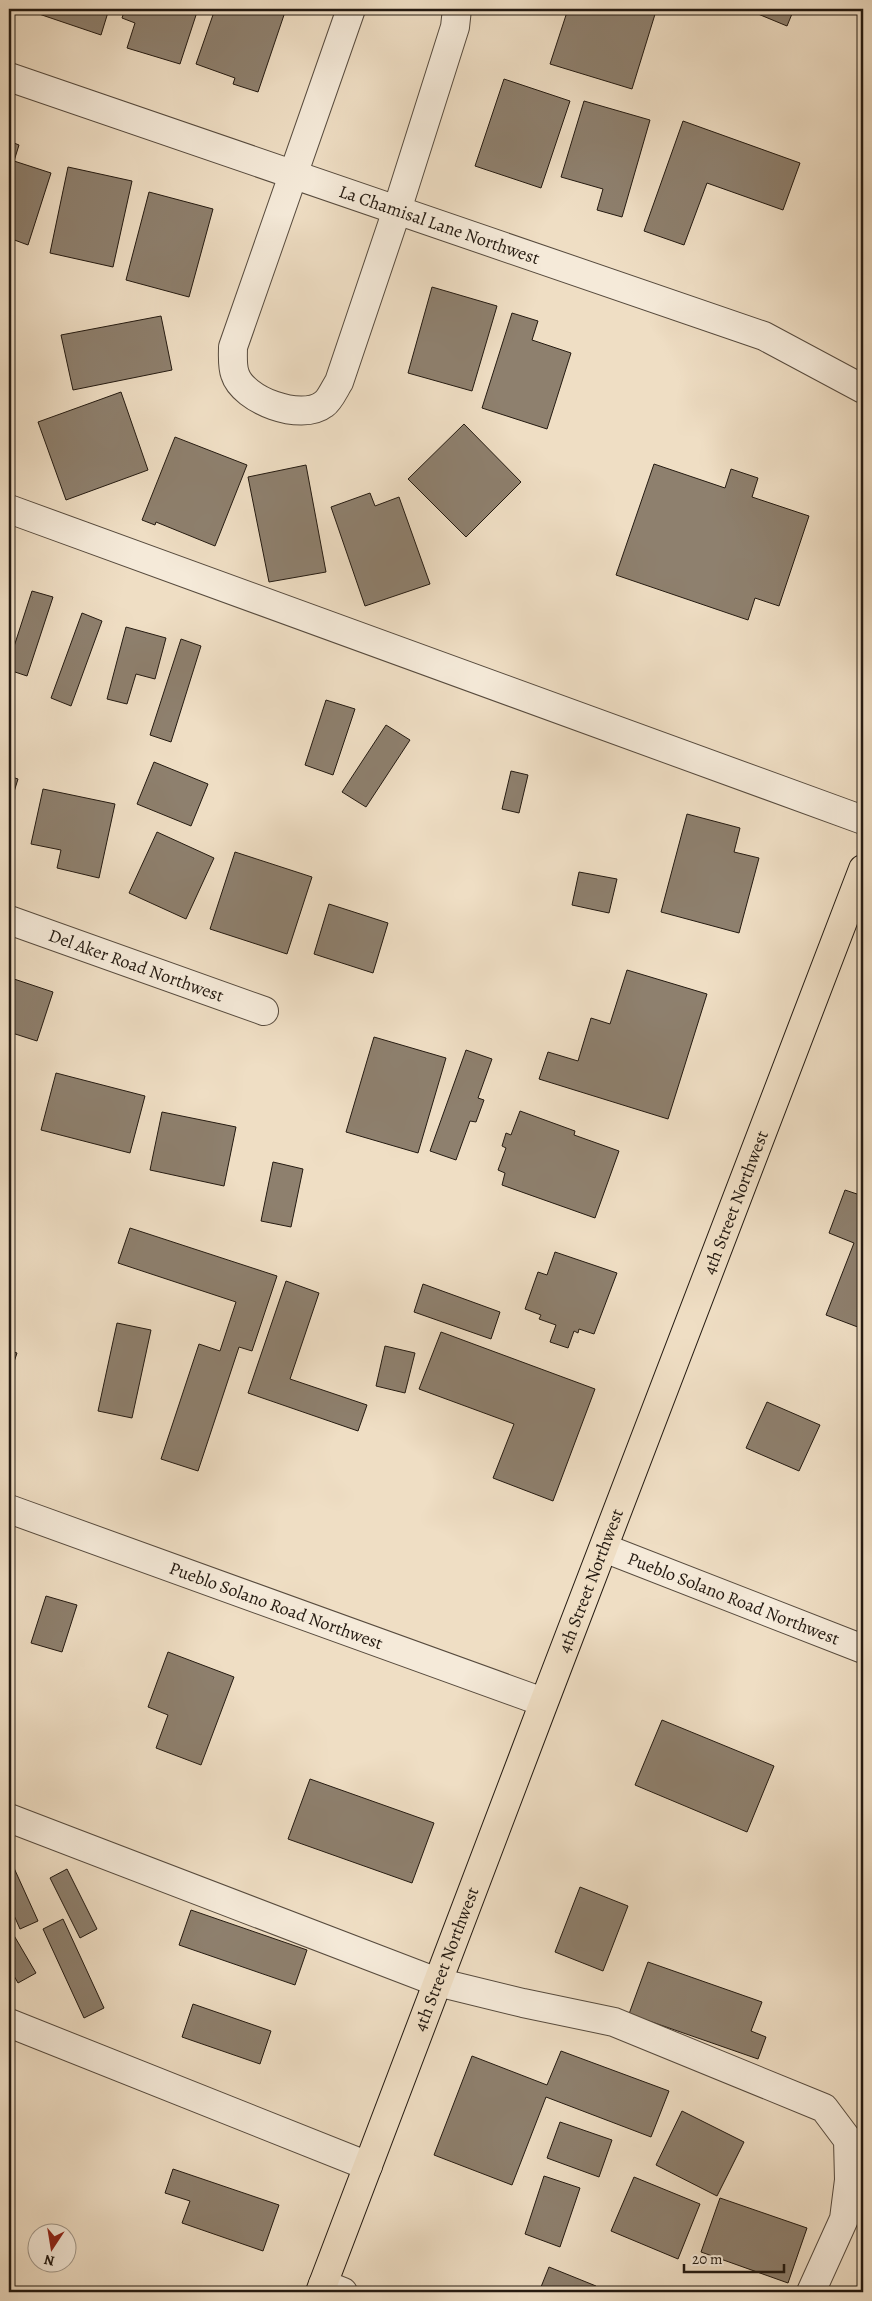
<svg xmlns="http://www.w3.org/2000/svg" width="872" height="2301" font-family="Alegreya,serif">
<rect width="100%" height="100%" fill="#efdec4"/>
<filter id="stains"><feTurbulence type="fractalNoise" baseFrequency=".004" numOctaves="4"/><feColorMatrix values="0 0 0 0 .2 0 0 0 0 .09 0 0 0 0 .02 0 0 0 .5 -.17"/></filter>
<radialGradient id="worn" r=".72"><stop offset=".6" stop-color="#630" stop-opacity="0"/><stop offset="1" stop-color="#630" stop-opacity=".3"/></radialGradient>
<!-- building -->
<g fill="#8e806e" stroke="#241a11">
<path d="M 37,9 L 109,9 L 101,35 L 36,13 Z"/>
<path d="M 125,9 L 198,9 L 180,64 L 127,48 L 135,23 L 122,18 Z"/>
<path d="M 215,9 L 286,9 L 258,92 L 233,84 L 235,78 L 196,64 Z"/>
<path d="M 568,9 L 648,9 L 656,11 L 632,89 L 550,64 Z"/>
<path d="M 746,9 L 794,9 L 787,26 Z"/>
<path d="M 504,79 L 570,101 L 541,188 L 475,166 Z"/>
<path d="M 584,101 L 650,120 L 622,217 L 597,210 L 603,189 L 561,177 Z"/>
<path d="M 683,121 L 800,163 L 783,210 L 707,183 L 684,245 L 644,231 Z"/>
<path d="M 9,141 L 19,145 L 14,161 L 51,173 L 28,245 L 9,238 Z"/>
<path d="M 68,167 L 132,181 L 113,267 L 50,253 Z"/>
<path d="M 149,192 L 213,209 L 189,297 L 126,280 Z"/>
<path d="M 432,287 L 497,306 L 472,391 L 408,373 Z"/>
<path d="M 512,313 L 538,321 L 532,340 L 571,353 L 547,429 L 482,408 Z"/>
<path d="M 161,316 L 172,370 L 73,390 L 61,335 Z"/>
<path d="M 121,392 L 148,470 L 66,500 L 38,422 Z"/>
<path d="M 464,424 L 521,482 L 466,537 L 408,479 Z"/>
<path d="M 175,437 L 247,465 L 215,546 L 156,522 L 155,525 L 142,520 Z"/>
<path d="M 654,464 L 725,488 L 731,469 L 758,478 L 752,497 L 809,516 L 779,606 L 755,598 L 748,620 L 616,575 Z"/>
<path d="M 306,465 L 326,572 L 269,582 L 248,477 Z"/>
<path d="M 370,493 L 375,506 L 399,497 L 430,584 L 365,606 L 331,507 Z"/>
<path d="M 32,591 L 53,597 L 27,676 L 9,670 L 9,662 Z"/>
<path d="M 82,613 L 102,621 L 71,706 L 51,698 Z"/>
<path d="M 126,627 L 166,638 L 155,679 L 136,674 L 127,704 L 107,699 Z"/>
<path d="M 181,639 L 201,646 L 171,742 L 150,735 Z"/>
<path d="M 326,700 L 355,709 L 333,775 L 305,765 Z"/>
<path d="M 386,725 L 410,740 L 366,807 L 342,792 Z"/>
<path d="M 154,762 L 208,784 L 191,826 L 137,804 Z"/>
<path d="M 511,771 L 528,775 L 519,813 L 502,809 Z"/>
<path d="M 9,776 L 18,779 L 9,808 Z"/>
<path d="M 43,789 L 115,804 L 99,878 L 57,868 L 61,850 L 31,844 Z"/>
<path d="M 687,814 L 740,828 L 734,852 L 759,858 L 739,933 L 661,912 Z"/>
<path d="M 157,832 L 214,858 L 186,919 L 129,893 Z"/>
<path d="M 235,852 L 312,877 L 287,954 L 210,929 Z"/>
<path d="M 579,872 L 617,879 L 609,913 L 572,905 Z"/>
<path d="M 329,904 L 388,923 L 373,973 L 314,954 Z"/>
<path d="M 627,970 L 707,994 L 668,1119 L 539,1079 L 548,1052 L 578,1061 L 591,1018 L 610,1024 Z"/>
<path d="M 14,979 L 53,992 L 37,1041 L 9,1032 L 9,997 Z"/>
<path d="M 374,1037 L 446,1058 L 418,1153 L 346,1132 Z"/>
<path d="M 466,1050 L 492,1059 L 478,1098 L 484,1100 L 476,1122 L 470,1121 L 456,1160 L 430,1151 Z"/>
<path d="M 56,1073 L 145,1096 L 130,1153 L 41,1130 Z"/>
<path d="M 520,1111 L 575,1131 L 574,1135 L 619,1151 L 595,1218 L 502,1185 L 505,1173 L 498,1170 L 506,1148 L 502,1146 L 506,1133 L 511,1135 Z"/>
<path d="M 162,1112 L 236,1127 L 224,1186 L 150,1170 Z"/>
<path d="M 273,1162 L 303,1169 L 291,1227 L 261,1221 Z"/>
<path d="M 845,1190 L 863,1196 L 863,1329 L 826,1315 L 854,1243 L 829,1233 Z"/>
<path d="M 130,1228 L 277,1276 L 252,1351 L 239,1347 L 198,1471 L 161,1459 L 199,1344 L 220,1351 L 236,1302 L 118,1263 Z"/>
<path d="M 555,1252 L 617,1273 L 594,1334 L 579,1329 L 578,1333 L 574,1331 L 568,1348 L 550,1342 L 556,1325 L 539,1319 L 541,1315 L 525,1309 L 538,1272 L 547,1275 Z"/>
<path d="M 286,1281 L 319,1293 L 290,1379 L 367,1405 L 358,1431 L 248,1393 Z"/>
<path d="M 423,1284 L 500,1312 L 491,1339 L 414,1312 Z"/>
<path d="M 117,1323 L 151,1330 L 132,1418 L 98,1411 Z"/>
<path d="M 441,1332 L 595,1389 L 553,1501 L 493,1478 L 514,1424 L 419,1389 Z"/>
<path d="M 385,1346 L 415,1353 L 405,1393 L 376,1386 Z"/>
<path d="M 9,1350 L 17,1353 L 9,1377 Z"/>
<path d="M 767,1402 L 820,1425 L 799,1471 L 746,1448 Z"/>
<path d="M 46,1596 L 77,1605 L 62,1652 L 31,1643 Z"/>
<path d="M 168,1652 L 234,1677 L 201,1765 L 156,1748 L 168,1715 L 148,1707 Z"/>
<path d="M 662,1720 L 774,1766 L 747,1832 L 635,1785 Z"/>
<path d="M 310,1779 L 434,1823 L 412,1883 L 288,1839 Z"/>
<path d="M 9,1857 L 38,1921 L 20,1929 L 9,1904 Z"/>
<path d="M 67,1869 L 97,1929 L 80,1938 L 50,1878 Z"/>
<path d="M 580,1887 L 628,1906 L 603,1971 L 555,1952 Z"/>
<path d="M 191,1910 L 307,1950 L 295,1985 L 179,1945 Z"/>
<path d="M 63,1919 L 104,2008 L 84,2018 L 43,1929 Z"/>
<path d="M 9,1927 L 36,1973 L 18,1983 L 9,1967 Z"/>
<path d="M 648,1962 L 762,2002 L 751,2031 L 766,2037 L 758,2059 L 629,2014 Z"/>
<path d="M 193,2004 L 271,2031 L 260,2064 L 182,2037 Z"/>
<path d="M 561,2051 L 669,2091 L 651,2137 L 546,2097 L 512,2185 L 434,2155 L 472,2056 L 547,2085 Z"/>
<path d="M 682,2111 L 744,2142 L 717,2196 L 656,2165 Z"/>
<path d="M 560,2122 L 612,2140 L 599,2177 L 547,2158 Z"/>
<path d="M 173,2169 L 279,2205 L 263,2251 L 182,2223 L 190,2201 L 165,2193 Z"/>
<path d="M 544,2176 L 580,2188 L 560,2247 L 525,2234 Z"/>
<path d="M 634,2177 L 700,2204 L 678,2259 L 611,2231 Z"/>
<path d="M 720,2198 L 807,2228 L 788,2283 L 701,2252 Z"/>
<path d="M 549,2267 L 596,2286 L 593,2292 L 539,2292 Z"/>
<path d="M 863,2288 L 863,2292 L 849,2292 L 848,2291 Z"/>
</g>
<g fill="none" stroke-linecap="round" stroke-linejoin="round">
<!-- minor casing -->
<g stroke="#574b3e" stroke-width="30">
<g id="minor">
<path d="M 351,9 L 233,347 C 233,355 232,366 235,374 C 243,400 301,422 324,404 C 330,400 335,388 339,382 L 397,210 L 455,27 L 457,9"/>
<path id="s1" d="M 9,77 L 764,336 L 863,389"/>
<path d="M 9,509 L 863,820"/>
<path id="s2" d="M 9,920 L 264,1011"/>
<path id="s3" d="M 9,1509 L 543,1702"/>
<path id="s4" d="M 604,1548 L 863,1649"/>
<path d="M 9,1818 L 437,1982 L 523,2003 L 614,2022 L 824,2108 L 848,2140 L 849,2180 L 844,2219 L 811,2292"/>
<path d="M 9,2023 L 368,2166"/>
<path d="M 323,2284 L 343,2292"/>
</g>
</g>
<!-- major casing -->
<g stroke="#241a11" stroke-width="30">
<g id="major">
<path id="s5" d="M 320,2292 C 499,1817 682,1343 863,869"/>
</g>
</g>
<!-- minor -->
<use href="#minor" stroke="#f5ead9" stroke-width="28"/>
<!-- major -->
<use href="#major" stroke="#efdec4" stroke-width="28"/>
</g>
<g text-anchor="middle" stroke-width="4.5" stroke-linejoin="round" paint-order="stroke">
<!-- street labels -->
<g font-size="18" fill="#241a11" stroke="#f5ead9">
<text dy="6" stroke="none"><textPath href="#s1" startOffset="455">La Chamisal Lane Northwest</textPath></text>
<text dy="6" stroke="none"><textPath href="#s2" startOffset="135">Del Aker Road Northwest</textPath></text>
<text dy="6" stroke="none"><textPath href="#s5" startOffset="1166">4th Street Northwest</textPath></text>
<text dy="6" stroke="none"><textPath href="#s5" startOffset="761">4th Street Northwest</textPath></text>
<text dy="6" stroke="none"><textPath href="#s4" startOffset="139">Pueblo Solano Road Northwest</textPath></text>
<text dy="6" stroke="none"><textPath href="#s3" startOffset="284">Pueblo Solano Road Northwest</textPath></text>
<text dy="6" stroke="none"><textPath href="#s5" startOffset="356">4th Street Northwest</textPath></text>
</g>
</g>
<!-- margin -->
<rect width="872" height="2301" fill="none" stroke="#efdec4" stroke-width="30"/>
<rect x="10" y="10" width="852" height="2281" fill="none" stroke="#241a11" stroke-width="2.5"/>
<rect x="15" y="15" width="842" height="2271" fill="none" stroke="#241a11"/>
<!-- north arrow -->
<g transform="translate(52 2248) rotate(192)"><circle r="24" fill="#f5ead9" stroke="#a19789"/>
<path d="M0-4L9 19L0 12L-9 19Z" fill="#8f2418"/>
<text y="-8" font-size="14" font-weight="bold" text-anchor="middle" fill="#241a11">N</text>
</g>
<!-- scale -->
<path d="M684 2264v8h100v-8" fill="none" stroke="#241a11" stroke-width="2.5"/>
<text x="692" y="2264" font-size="15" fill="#241a11" stroke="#f5ead9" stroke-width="4" paint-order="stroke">20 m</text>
<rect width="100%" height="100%" filter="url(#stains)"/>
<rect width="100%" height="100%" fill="url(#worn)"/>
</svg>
